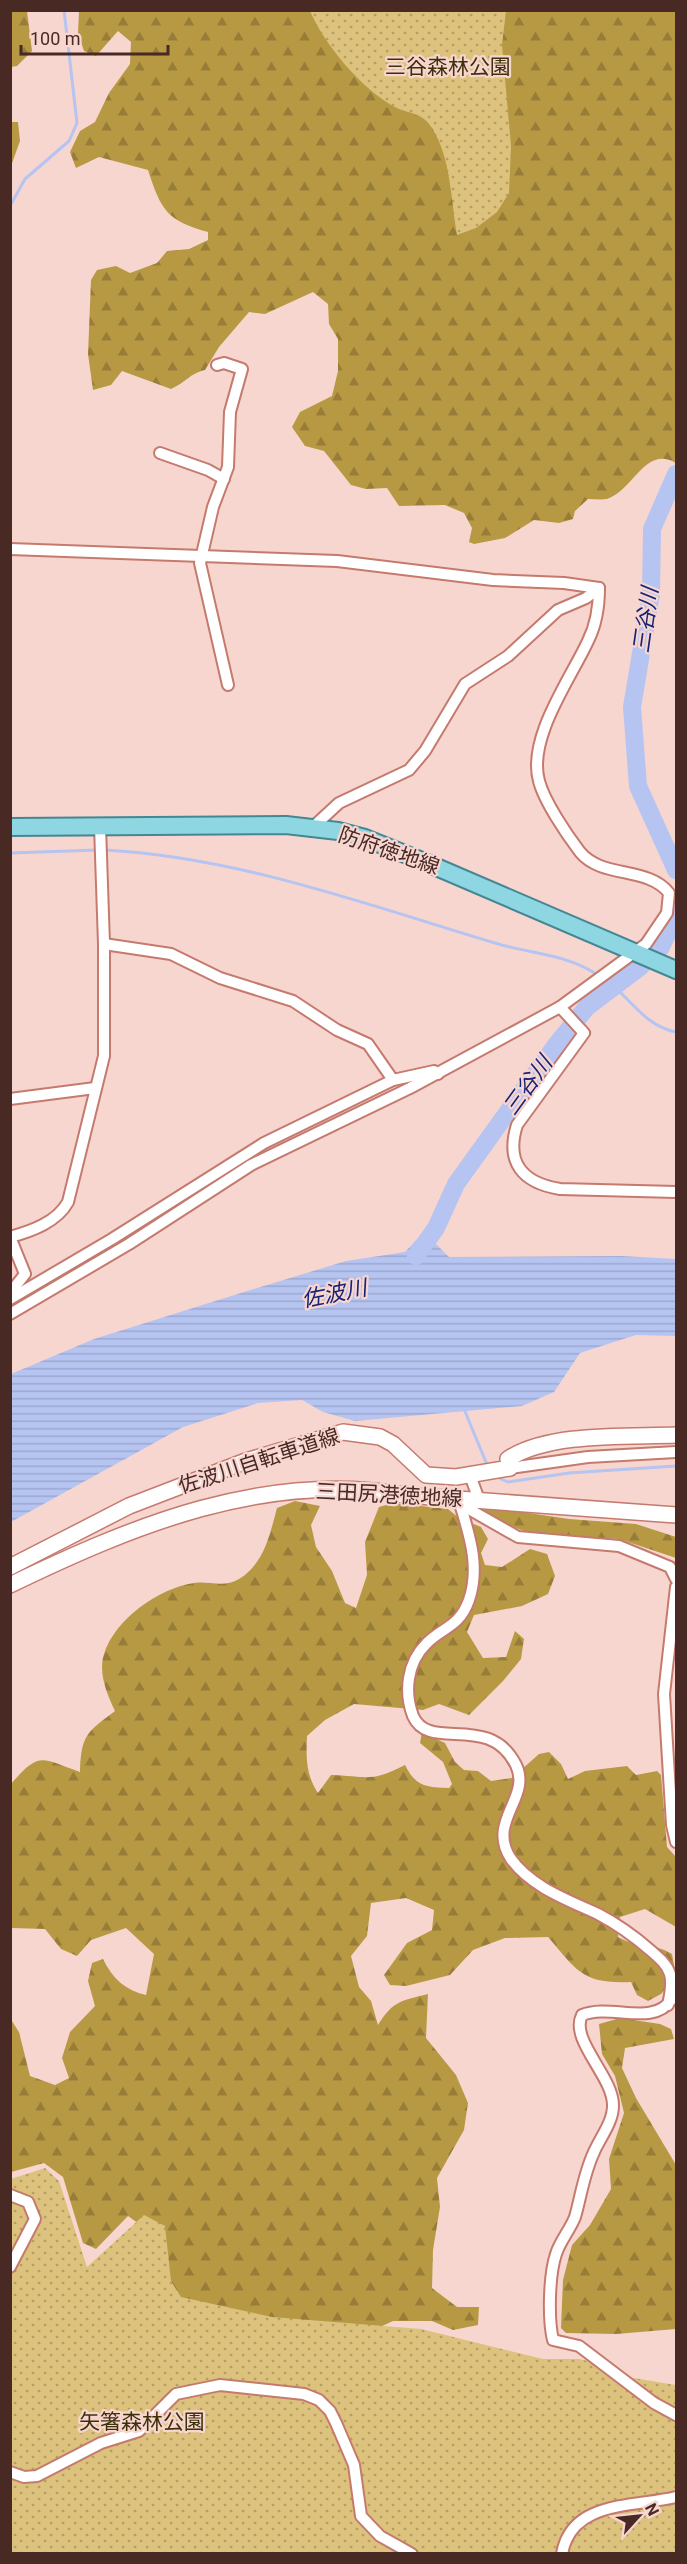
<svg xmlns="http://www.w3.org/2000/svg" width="687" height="2564" font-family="Roboto,'Noto Sans JP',sans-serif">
<defs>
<pattern id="forest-firs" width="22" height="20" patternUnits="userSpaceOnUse" patternTransform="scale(1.5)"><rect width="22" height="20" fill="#b79943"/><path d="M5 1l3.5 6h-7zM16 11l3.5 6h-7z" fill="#977d38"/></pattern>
<pattern id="park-dots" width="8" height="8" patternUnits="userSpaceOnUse" patternTransform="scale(1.5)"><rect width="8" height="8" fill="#dcc27c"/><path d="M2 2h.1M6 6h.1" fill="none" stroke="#b49e65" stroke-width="1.8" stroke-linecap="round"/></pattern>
<pattern id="water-rules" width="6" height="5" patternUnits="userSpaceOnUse" patternTransform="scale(1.5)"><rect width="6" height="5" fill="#b5c4f1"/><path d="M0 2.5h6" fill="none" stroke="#9da8ce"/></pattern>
</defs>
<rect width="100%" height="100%" fill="#f8d6d0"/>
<!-- forest -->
<g fill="url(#forest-firs)">
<path d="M 10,11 L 27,11 L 32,51 L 17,66 L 11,67 Z"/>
<path d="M 79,11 L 676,11 L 676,463 C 645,445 634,490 607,499 C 601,500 594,499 588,499 L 575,511 L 573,519 L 559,523 L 534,520 L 505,538 L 474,544 L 469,542 L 472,528 L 464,513 L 445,505 L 399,506 L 387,488 L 366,489 L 351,485 L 324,451 L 305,446 L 292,427 L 300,412 L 332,396 L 338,371 L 338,339 L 329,324 L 328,304 L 313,292 L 265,314 L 249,312 L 219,347 L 205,370 C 190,373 185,383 171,389 L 122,371 L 111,385 L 93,390 L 88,354 L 91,280 L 97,270 L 116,266 L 130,273 L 157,263 L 167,251 L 189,249 L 208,240 L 208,232 C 167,221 161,210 148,170 L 99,157 L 76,168 L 70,152 L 80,131 L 95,122 L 109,93 L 130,64 L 131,42 L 118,31 L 96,56 L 84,51 L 78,33 Z"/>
<path d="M 11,122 L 18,122 L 20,141 L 11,166 Z"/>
<path d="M 295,1501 L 320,1506 L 311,1525 L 316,1547 L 332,1571 L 345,1603 L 356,1608 L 367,1575 L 365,1542 L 379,1507 L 393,1503 L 448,1509 L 459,1518 L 481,1527 L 488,1539 L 481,1553 L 485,1565 L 502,1567 L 530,1549 L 547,1554 L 555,1576 L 548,1594 L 522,1606 L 474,1615 L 467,1632 L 483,1658 L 506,1657 L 515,1631 L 524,1639 L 521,1659 L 503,1681 L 469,1715 L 439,1704 L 423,1710 L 354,1704 L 325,1720 L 307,1736 C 306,1758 306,1775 318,1793 L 331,1775 C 367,1776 370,1783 405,1765 C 416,1787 426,1787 449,1788 L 452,1784 L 443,1762 L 420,1743 L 422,1732 L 445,1743 L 455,1762 L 464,1770 L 478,1771 L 491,1781 L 512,1778 L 539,1754 L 549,1752 L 561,1764 L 568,1779 L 585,1771 L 627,1766 L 636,1775 L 657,1771 L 661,1775 L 667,1847 L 676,1857 L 676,1927 L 645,1909 L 620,1917 L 618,1937 C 640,1949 650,1941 672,1954 L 676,1977 L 661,1994 L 648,2001 L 637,1995 L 631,1982 C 583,1984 578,1972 548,1937 L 505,1938 L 473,1950 L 450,1975 L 406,1986 L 390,1985 L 384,1975 L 407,1943 L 432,1930 L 434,1910 L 406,1898 L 371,1903 L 367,1936 L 351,1956 L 359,1987 L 371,2001 L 378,2025 C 393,2001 400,2001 428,1994 L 426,2038 L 456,2075 L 468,2103 L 464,2130 L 437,2178 L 440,2207 L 433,2250 L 432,2288 L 457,2307 L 479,2307 L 478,2325 L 453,2330 L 432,2321 L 393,2321 L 367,2333 L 173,2340 L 149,2231 L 128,2216 L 96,2249 L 83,2243 L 63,2177 L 44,2163 L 11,2172 L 10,2018 L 19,2032 L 30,2076 L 55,2085 L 69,2078 L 62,2058 L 70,2032 L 95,2006 L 88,1981 L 92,1963 L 103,1959 C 112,1978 126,1991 146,1995 L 154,1954 L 126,1928 L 91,1940 L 77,1956 L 61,1949 L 45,1929 L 11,1928 L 11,1784 C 40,1750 42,1759 80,1772 C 81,1735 87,1732 115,1711 C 107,1694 98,1673 104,1654 C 115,1619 159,1588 194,1583 C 209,1581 225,1588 239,1579 C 264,1564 270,1534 277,1508 Z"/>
<path d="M 487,1507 L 569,1519 L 636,1524 L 676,1537 L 676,1558 L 619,1539 L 532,1534 L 482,1515 Z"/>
<path d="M 620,2018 L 660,2024 L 671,2029 L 674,2039 L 625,2048 L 622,2068 L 636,2098 L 676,2165 L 676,2329 L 616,2334 L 566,2333 L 561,2328 L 563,2280 L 572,2245 L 590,2225 L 611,2189 L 609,2159 L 624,2113 L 615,2076 L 602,2054 L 599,2024 Z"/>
</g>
<!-- park -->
<g fill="url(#park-dots)">
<path d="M 310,11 L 506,11 L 502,45 L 511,146 L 509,193 L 497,212 L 476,228 L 457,235 C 451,200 451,158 432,128 C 423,112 407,114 393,106 C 361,88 324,44 310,11 Z"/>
<path d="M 45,2168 L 59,2181 L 87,2267 L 144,2215 L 165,2226 L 171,2281 L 181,2297 L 272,2317 L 421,2329 L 543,2359 L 579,2359 L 593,2362 L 615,2375 L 676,2385 L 676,2553 L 11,2554 L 11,2179 Z"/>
</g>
<!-- water -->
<path fill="url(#water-rules)" d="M 424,1232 L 449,1257 L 621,1256 L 676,1259 L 676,1336 L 636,1335 L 580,1353 L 554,1392 L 522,1406 L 355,1421 L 323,1412 L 302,1400 L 258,1403 L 183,1427 L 11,1522 L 11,1374 L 94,1339 L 244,1292 L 346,1261 L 405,1252 Z"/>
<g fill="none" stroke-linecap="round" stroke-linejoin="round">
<!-- stream -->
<g stroke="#b5c4f1" stroke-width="3">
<path d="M 10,206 L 25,179 L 69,141 L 77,123 L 64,10"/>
<path d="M 105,850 C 238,857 368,905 495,943 C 530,954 569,954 599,976"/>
<path d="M 10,853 L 98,850"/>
<path d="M 605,979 C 630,997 644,1026 676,1032"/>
<path d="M 464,1409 L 488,1467"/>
<path d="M 492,1475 L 508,1482 L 569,1473 L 676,1466"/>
</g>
<!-- river -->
<g stroke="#b5c4f1" stroke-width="18">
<path d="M 676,474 L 652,529 L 651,594 L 632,707 L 638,786 L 676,870"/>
<path d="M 416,1256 L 436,1228 L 456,1184 L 556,1045 L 587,1007 L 640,967 L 661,947 L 676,915"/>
</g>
<!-- street casing -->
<g stroke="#c57a6e" stroke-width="14">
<g id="street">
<path d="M 217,365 L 224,363 L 242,369 L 230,412 L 228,467 L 213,507 L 200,563 L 228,685"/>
<path d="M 160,453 L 208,470 L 224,479"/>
<path d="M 10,549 L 337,561 L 493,580 L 564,583 L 599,588"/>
<path d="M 313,827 L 339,803 L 409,770 L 425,751 L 465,684 L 508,656 L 558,610 L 586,598 L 599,588"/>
<path d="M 104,944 L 171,954 L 220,978 L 293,1001 L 337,1030 L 368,1044 L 393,1080"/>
<path d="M 560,1007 L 584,1033 L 517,1125 C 505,1163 523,1183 560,1189 L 676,1192"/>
<path d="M 10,1099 L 95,1088"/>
<path d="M 10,1237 C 32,1231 57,1222 68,1202 L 104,1056 L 104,944 L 100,826"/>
<path d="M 10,1237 L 25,1274 L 10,1293"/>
<path d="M 10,1299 L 112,1239 L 264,1143 L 393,1080 L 434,1071 L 438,1074"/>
<path d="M 10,1314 L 129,1244 L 251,1165 L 410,1088 L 560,1007 L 646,944 L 667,913 L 669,893 C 648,866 602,879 580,852 C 567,835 544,801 539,781 C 527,738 571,678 588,641 C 596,625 599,606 599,588"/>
<path d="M 510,1468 L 588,1457 L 676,1452"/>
<path d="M 470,1475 L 479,1500"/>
<path d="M 460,1504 L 518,1537 L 619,1546 L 670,1567 L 676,1579"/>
<path d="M 461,1507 C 470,1537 480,1568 469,1600 C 459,1628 442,1627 426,1644 C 407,1663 404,1692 413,1716 C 429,1753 489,1711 516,1765 C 532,1798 486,1821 511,1859 C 531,1887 568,1900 598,1914 C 617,1924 634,1936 650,1950 C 658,1957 667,1964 670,1974 C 673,1985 670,1995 668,2005"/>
<path d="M 676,1587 L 664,1694 L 672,1825 L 676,1842"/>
<path d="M 671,2000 C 653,2027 610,2003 582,2015 C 569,2040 614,2077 613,2106 C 613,2122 600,2138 594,2152 C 584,2173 581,2196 575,2217 C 570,2230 560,2241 556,2254 C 549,2275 548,2319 553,2340 L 579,2346 L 654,2403 L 676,2415"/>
<path d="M 10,2195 L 28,2202 L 35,2219 L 10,2267"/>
<path d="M 10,2472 L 24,2477 L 37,2476 L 101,2443 L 139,2431 L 176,2394 L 220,2385 L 304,2394 L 319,2400 L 330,2411 L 336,2423 L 354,2465 L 361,2516 L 380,2536 L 412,2554"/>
<path d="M 562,2554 C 571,2500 635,2507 676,2497"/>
</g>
</g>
<!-- secondary casing -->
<g stroke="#c57a6e" stroke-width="18">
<g id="secondary">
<path d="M 10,1567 L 129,1506 L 246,1461 L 343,1432 L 380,1437 L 393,1444 L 426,1475 L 456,1477 L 510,1468 L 508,1459 C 549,1432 628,1437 676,1435"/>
<path d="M 10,1585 C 134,1525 265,1471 404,1495 L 676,1515"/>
</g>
</g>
<!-- primary casing -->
<g stroke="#448792" stroke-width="20">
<path id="primary" d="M 10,827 L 286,825 L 338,831 L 365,838 L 427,863 L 676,970"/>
</g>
<!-- street -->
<use href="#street" stroke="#fff" stroke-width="10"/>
<!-- secondary -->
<use href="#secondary" stroke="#fff" stroke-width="15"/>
<!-- primary -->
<use href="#primary" stroke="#8ed6e1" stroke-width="16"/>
</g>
<g text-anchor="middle" stroke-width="4.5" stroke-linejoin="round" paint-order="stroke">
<!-- park labels -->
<g font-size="21" fill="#3c300a" stroke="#f8d6d0">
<text x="448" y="74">三谷森林公園</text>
<text x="142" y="2429">矢箸森林公園</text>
</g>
<!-- street labels -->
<g font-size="21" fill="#482924" stroke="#f8d6d0">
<text transform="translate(389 851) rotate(19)" y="7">防府徳地線</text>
<text transform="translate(259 1461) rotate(-18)" y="7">佐波川自転車道線</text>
<text transform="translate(389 1495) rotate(3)" y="7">三田尻港徳地線</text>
</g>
<!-- water labels -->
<g font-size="22" font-style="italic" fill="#182375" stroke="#f8d6d0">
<text transform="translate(645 620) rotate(-82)" y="8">三谷川</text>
<text transform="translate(527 1085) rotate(-54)" y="8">三谷川</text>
<text transform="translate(334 1293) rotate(-11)" y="8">佐波川</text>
</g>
</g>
<!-- border -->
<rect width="687" height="2564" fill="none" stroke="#482924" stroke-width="24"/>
<!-- north arrow -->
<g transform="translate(639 2516) rotate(63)" stroke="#f8d6d0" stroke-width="4.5" paint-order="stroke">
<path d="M0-4.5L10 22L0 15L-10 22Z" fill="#482924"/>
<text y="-9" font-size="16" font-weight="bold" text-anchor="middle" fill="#482924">N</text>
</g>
<!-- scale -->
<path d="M21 45v9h147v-9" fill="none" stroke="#482924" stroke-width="3"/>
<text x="30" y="45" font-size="18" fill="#482924" stroke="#f8d6d0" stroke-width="4.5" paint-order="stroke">100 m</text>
</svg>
